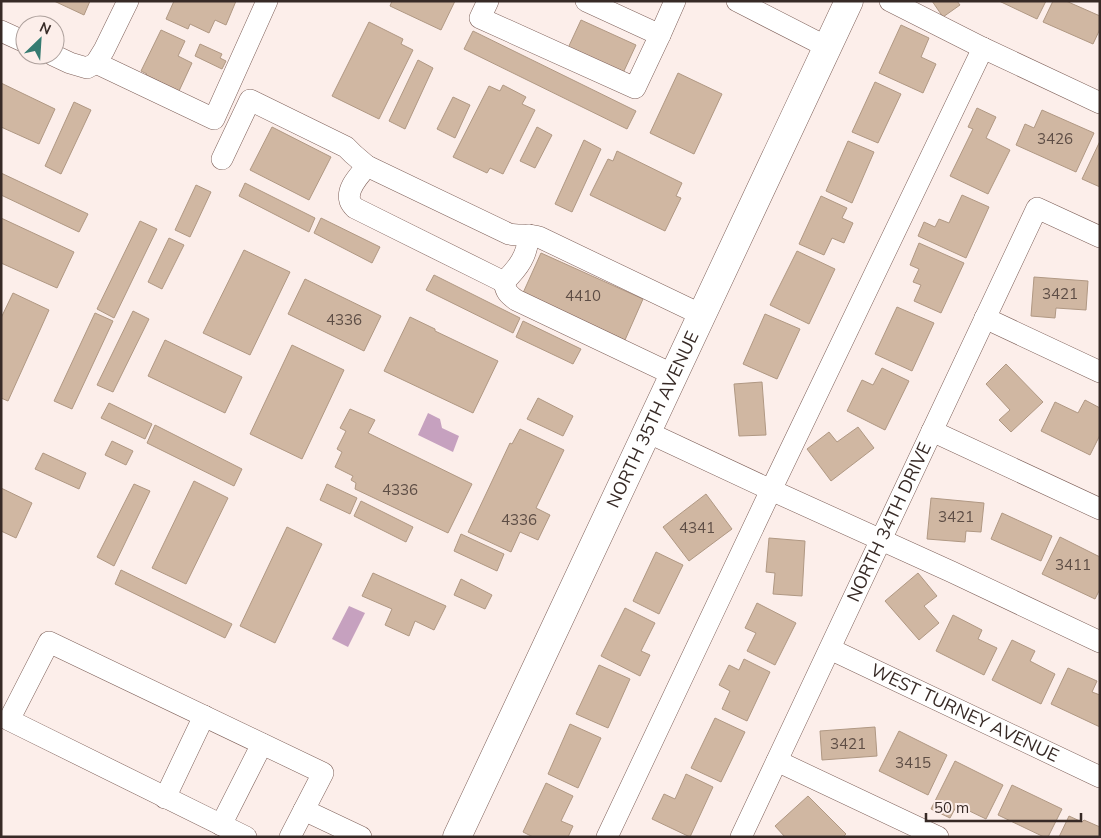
<svg xmlns="http://www.w3.org/2000/svg" width="1101" height="838" font-family="Mulish,sans-serif">
<rect width="100%" height="100%" fill="#fceeea"/>
<!-- water -->
<g fill="#c6a1bf">
<path d="M 428,413 L 440,419 L 442,428 L 459,436 L 453,452 L 418,435 Z"/>
<path d="M 349,606 L 365,613 L 348,647 L 332,639 Z"/>
</g>
<!-- building -->
<g fill="#d0b7a2" stroke="#b09883">
<path d="M 54,1 L 90,1 L 84,15 Z"/>
<path d="M 174,1 L 236,1 L 226,25 L 215,20 L 209,33 L 190,24 L 188,29 L 166,19 Z"/>
<path d="M 392,1 L 455,1 L 441,30 L 390,6 Z"/>
<path d="M 932,1 L 957,1 L 960,5 L 943,17 Z"/>
<path d="M 999,1 L 1046,1 L 1037,19 Z"/>
<path d="M 1053,1 L 1066,1 L 1100,16 L 1100,29 L 1093,44 L 1043,22 Z"/>
<path d="M 581,20 L 636,45 L 623,73 L 568,48 Z"/>
<path d="M 369,22 L 403,39 L 401,44 L 413,50 L 379,119 L 332,96 Z"/>
<path d="M 901,25 L 929,38 L 921,57 L 936,64 L 923,93 L 879,73 Z"/>
<path d="M 161,30 L 185,41 L 178,56 L 192,63 L 179,91 L 146,75 L 147,74 L 141,71 Z"/>
<path d="M 473,31 L 636,111 L 627,129 L 464,49 Z"/>
<path d="M 200,44 L 222,54 L 220,58 L 226,61 L 222,69 L 195,56 Z"/>
<path d="M 418,60 L 433,68 L 405,129 L 389,121 Z"/>
<path d="M 678,73 L 722,94 L 694,154 L 650,133 Z"/>
<path d="M 875,82 L 901,94 L 878,143 L 852,132 Z"/>
<path d="M 1,83 L 55,109 L 39,144 L 1,127 Z"/>
<path d="M 503,85 L 526,97 L 522,104 L 535,110 L 503,174 L 490,168 L 487,173 L 453,157 L 489,86 L 500,91 Z"/>
<path d="M 453,97 L 470,105 L 455,138 L 437,129 Z"/>
<path d="M 74,102 L 91,110 L 61,174 L 45,166 Z"/>
<path d="M 977,108 L 996,117 L 986,138 L 1010,150 L 988,194 L 950,176 L 973,129 L 968,127 Z"/>
<path d="M 1042,110 L 1094,133 L 1076,172 L 1016,145 L 1025,124 L 1034,128 Z"/>
<path d="M 272,127 L 331,157 L 309,200 L 250,170 Z"/>
<path d="M 537,127 L 552,135 L 535,168 L 520,161 Z"/>
<path d="M 584,140 L 601,149 L 572,212 L 555,204 Z"/>
<path d="M 848,141 L 874,152 L 852,203 L 826,191 Z"/>
<path d="M 1100,141 L 1100,187 L 1082,179 Z"/>
<path d="M 617,151 L 682,183 L 676,196 L 681,198 L 665,231 L 590,195 L 608,159 L 613,161 Z"/>
<path d="M 1,173 L 88,214 L 79,232 L 1,195 Z"/>
<path d="M 245,183 L 315,218 L 309,232 L 239,196 Z"/>
<path d="M 196,185 L 211,192 L 190,237 L 175,230 Z"/>
<path d="M 962,195 L 989,207 L 966,258 L 918,236 L 924,222 L 935,227 L 939,219 L 949,223 Z"/>
<path d="M 821,196 L 847,208 L 842,218 L 853,223 L 844,243 L 832,238 L 824,255 L 799,244 Z"/>
<path d="M 1,218 L 74,252 L 57,288 L 1,263 Z"/>
<path d="M 321,218 L 380,247 L 372,263 L 314,233 Z"/>
<path d="M 140,221 L 157,229 L 114,318 L 97,309 Z"/>
<path d="M 169,238 L 184,245 L 162,289 L 148,282 Z"/>
<path d="M 919,243 L 964,263 L 941,313 L 914,301 L 921,285 L 913,282 L 919,269 L 910,265 Z"/>
<path d="M 244,250 L 290,272 L 250,355 L 203,333 Z"/>
<path d="M 797,251 L 835,269 L 809,324 L 770,305 Z"/>
<path d="M 541,253 L 643,299 L 625,340 L 523,293 Z"/>
<path d="M 434,275 L 520,318 L 513,333 L 426,290 Z"/>
<path d="M 1034,277 L 1088,281 L 1086,310 L 1056,308 L 1055,318 L 1031,316 Z"/>
<path d="M 305,279 L 381,316 L 364,351 L 288,314 Z"/>
<path d="M 13,293 L 49,310 L 8,401 L 1,398 L 1,318 Z"/>
<path d="M 897,307 L 934,323 L 912,371 L 875,354 Z"/>
<path d="M 133,311 L 149,319 L 113,392 L 97,385 Z"/>
<path d="M 95,313 L 113,321 L 72,409 L 54,401 Z"/>
<path d="M 765,314 L 800,329 L 777,379 L 743,364 Z"/>
<path d="M 410,317 L 435,329 L 435,331 L 498,361 L 473,413 L 384,371 Z"/>
<path d="M 523,321 L 581,349 L 573,364 L 516,337 Z"/>
<path d="M 165,340 L 242,377 L 225,413 L 148,376 Z"/>
<path d="M 292,345 L 344,370 L 302,459 L 250,434 Z"/>
<path d="M 1006,364 L 1043,402 L 1011,432 L 999,420 L 1010,410 L 986,384 Z"/>
<path d="M 882,368 L 909,381 L 885,430 L 847,411 L 862,380 L 873,385 Z"/>
<path d="M 762,382 L 766,435 L 739,436 L 734,384 Z"/>
<path d="M 538,398 L 573,416 L 563,436 L 527,419 Z"/>
<path d="M 1085,400 L 1100,408 L 1100,435 L 1090,455 L 1041,431 L 1055,402 L 1078,413 Z"/>
<path d="M 109,403 L 152,424 L 145,439 L 101,418 Z"/>
<path d="M 350,409 L 375,420 L 368,433 L 472,484 L 448,533 L 355,489 L 356,483 L 351,480 L 353,476 L 335,467 L 342,452 L 337,449 L 346,431 L 340,428 Z"/>
<path d="M 155,425 L 242,469 L 234,486 L 147,443 Z"/>
<path d="M 858,427 L 874,448 L 831,481 L 807,449 L 829,432 L 837,442 Z"/>
<path d="M 520,429 L 564,450 L 536,508 L 550,515 L 538,540 L 520,532 L 511,552 L 468,532 L 510,443 L 512,444 Z"/>
<path d="M 112,441 L 133,451 L 126,465 L 105,455 Z"/>
<path d="M 43,453 L 86,473 L 79,489 L 35,469 Z"/>
<path d="M 194,481 L 228,498 L 186,584 L 152,568 Z"/>
<path d="M 134,484 L 150,491 L 114,566 L 97,557 Z"/>
<path d="M 327,484 L 357,498 L 350,514 L 320,500 Z"/>
<path d="M 1,488 L 32,503 L 16,538 L 1,531 Z"/>
<path d="M 706,494 L 732,529 L 689,561 L 663,527 Z"/>
<path d="M 931,498 L 984,503 L 981,532 L 966,531 L 965,542 L 927,539 Z"/>
<path d="M 361,501 L 413,527 L 406,542 L 354,516 Z"/>
<path d="M 1002,513 L 1052,536 L 1041,561 L 991,539 Z"/>
<path d="M 287,527 L 322,544 L 275,643 L 240,626 Z"/>
<path d="M 461,534 L 504,554 L 497,571 L 454,551 Z"/>
<path d="M 1060,537 L 1100,557 L 1100,589 L 1095,599 L 1042,574 Z"/>
<path d="M 769,538 L 805,541 L 802,596 L 773,594 L 775,573 L 766,572 Z"/>
<path d="M 656,552 L 683,565 L 659,614 L 633,601 Z"/>
<path d="M 121,570 L 232,624 L 225,638 L 115,584 Z"/>
<path d="M 373,573 L 446,606 L 434,630 L 415,621 L 409,636 L 385,625 L 392,609 L 362,596 Z"/>
<path d="M 918,573 L 937,596 L 924,606 L 939,623 L 919,640 L 885,601 Z"/>
<path d="M 461,579 L 492,595 L 485,609 L 454,595 Z"/>
<path d="M 757,603 L 796,623 L 775,665 L 747,651 L 756,633 L 745,628 Z"/>
<path d="M 625,608 L 655,623 L 641,651 L 650,655 L 640,676 L 601,656 Z"/>
<path d="M 953,615 L 982,630 L 978,639 L 997,648 L 984,675 L 936,651 Z"/>
<path d="M 1012,640 L 1035,651 L 1030,661 L 1055,674 L 1041,704 L 992,680 Z"/>
<path d="M 744,659 L 770,672 L 747,721 L 722,709 L 730,691 L 719,685 L 729,665 L 739,670 Z"/>
<path d="M 599,665 L 630,679 L 608,728 L 576,714 Z"/>
<path d="M 1068,668 L 1097,681 L 1092,692 L 1100,695 L 1100,727 L 1051,704 Z"/>
<path d="M 715,718 L 745,732 L 721,782 L 691,768 Z"/>
<path d="M 570,724 L 601,738 L 578,788 L 548,774 Z"/>
<path d="M 875,727 L 877,756 L 822,760 L 820,731 Z"/>
<path d="M 899,731 L 947,755 L 928,795 L 879,771 Z"/>
<path d="M 955,761 L 1003,785 L 986,819 L 957,805 L 950,818 L 931,809 Z"/>
<path d="M 686,774 L 713,787 L 690,837 L 652,819 L 664,794 L 675,799 Z"/>
<path d="M 546,783 L 573,796 L 561,821 L 573,826 L 568,837 L 533,837 L 523,832 Z"/>
<path d="M 1012,785 L 1062,809 L 1048,837 L 1044,837 L 998,815 Z"/>
<path d="M 808,796 L 846,834 L 843,837 L 785,837 L 775,826 Z"/>
<path d="M 1069,816 L 1082,822 L 1084,820 L 1100,827 L 1100,837 L 1059,837 Z"/>
</g>
<g fill="none" stroke-linecap="round" stroke-linejoin="round">
<!-- minor casing -->
<g stroke="#7e6059" stroke-width="22">
<g id="minor">
<path d="M 488,1 L 480,18 L 635,88 L 660,35"/>
<path d="M 586,1 L 660,35 L 675,1"/>
<path d="M 737,1 L 827,47"/>
<path d="M 890,1 L 983,48 L 1100,103"/>
<path d="M 1,31 L 25,42"/>
<path d="M 53,55 L 70,63 L 87,68 L 96,63 L 104,50 L 128,1"/>
<path d="M 96,63 L 214,119 L 267,1"/>
<path d="M 222,159 L 250,100 L 346,147 L 353,154 L 367,166 L 509,234 C 519,236 529,234 539,237 L 702,315"/>
<path d="M 367,166 C 360,175 346,188 350,201 C 351,204 353,206 355,208 L 504,282"/>
<path d="M 504,282 C 506,292 508,294 516,300 L 674,375"/>
<path d="M 504,282 C 519,267 527,256 529,235"/>
<path d="M 985,318 L 1100,372"/>
<path d="M 932,431 L 1100,509"/>
<path d="M 647,432 L 771,490 L 952,572 L 1100,642"/>
<path id="s1" d="M 830,649 L 1100,777"/>
<path d="M 777,761 L 938,837"/>
<path d="M 165,798 L 204,716"/>
<path d="M 304,810 L 361,837"/>
<path d="M 221,825 L 262,744"/>
<path d="M 246,837 L 9,720 L 49,642 L 323,773 L 290,837"/>
<path d="M 607,837 L 771,490 L 983,48"/>
<path id="s2" d="M 741,837 L 1037,208 L 1100,237"/>
</g>
</g>
<!-- major casing -->
<g stroke="#7e6059" stroke-width="29">
<g id="major">
<path id="s3" d="M 457,837 L 849,1"/>
</g>
</g>
<!-- minor -->
<use href="#minor" stroke="#fff" stroke-width="21"/>
<!-- major -->
<use href="#major" stroke="#fff" stroke-width="28"/>
</g>
<g text-anchor="middle" stroke-width="5" stroke-linejoin="round" paint-order="stroke">
<!-- number labels -->
<g font-size="15" fill="#5d4d45">
<text x="1055" y="144">3426</text>
<text x="1060" y="299">3421</text>
<text x="583" y="301">4410</text>
<text x="344" y="325">4336</text>
<text x="400" y="495">4336</text>
<text x="956" y="522">3421</text>
<text x="519" y="525">4336</text>
<text x="697" y="533">4341</text>
<text x="1073" y="570">3411</text>
<text x="848" y="749">3421</text>
<text x="913" y="768">3415</text>
</g>
<!-- street labels -->
<g font-size="18" fill="#372a26" stroke="#fceeea">
<text dy="6" stroke="none"><textPath href="#s3" startOffset="461">NORTH 35TH AVENUE</textPath></text>
<text dy="6" stroke="none"><textPath href="#s2" startOffset="348">NORTH 34TH DRIVE</textPath></text>
<text dy="6" stroke="none"><textPath href="#s1" startOffset="149">WEST TURNEY AVENUE</textPath></text>
</g>
</g>
<!-- border -->
<rect width="1101" height="838" fill="none" stroke="#372a26" stroke-width="5"/>
<!-- north arrow -->
<g transform="translate(40 40) rotate(25)"><circle r="24" fill="#fceeea" stroke="#ada09c"/>
<path d="M0-4L9 19L0 12L-9 19Z" fill="#357b71"/>
<text y="-8" font-size="14" font-weight="bold" text-anchor="middle" fill="#372a26">N</text>
</g>
<!-- scale -->
<path d="M926 813v8h155v-8" fill="none" stroke="#372a26" stroke-width="2.5"/>
<text x="934" y="813" font-size="15" fill="#372a26" stroke="#fceeea" stroke-width="4" paint-order="stroke">50 m</text>
</svg>
